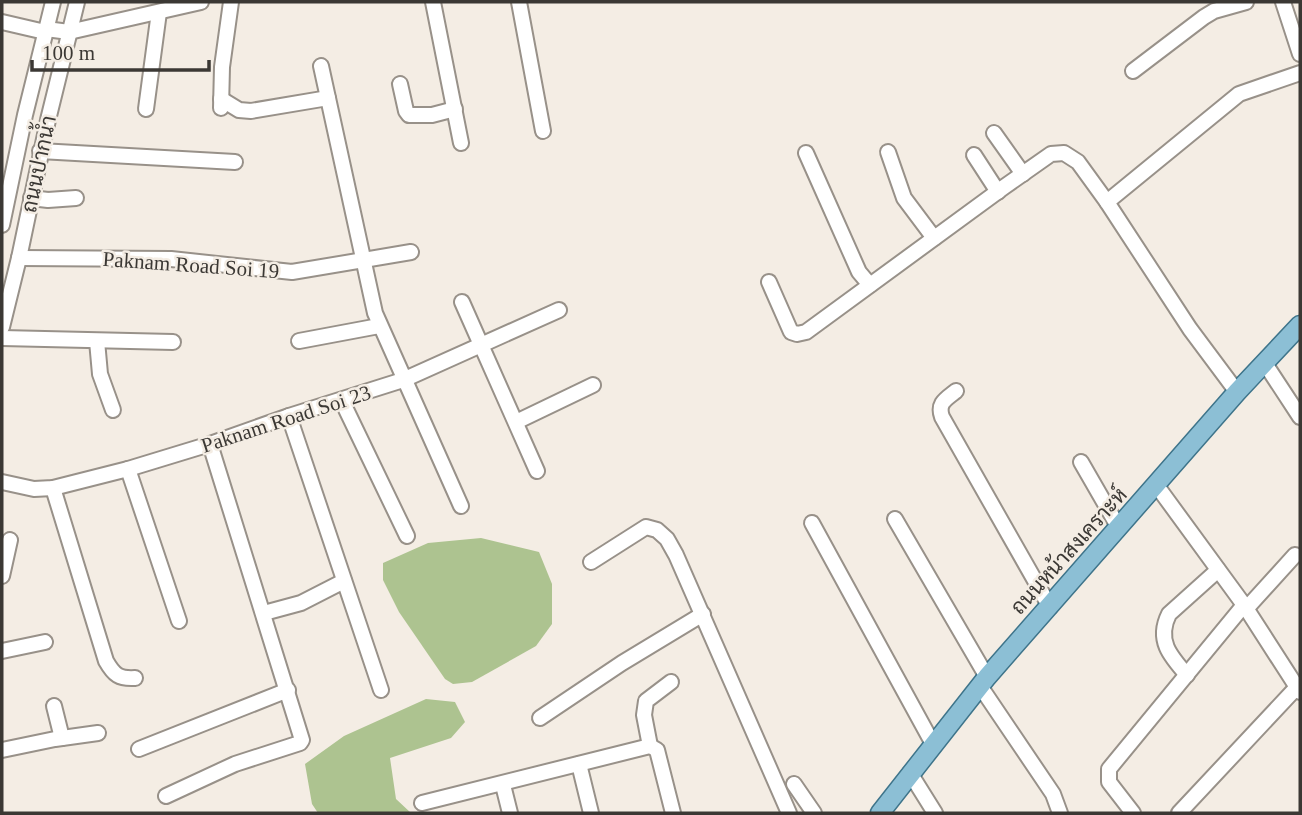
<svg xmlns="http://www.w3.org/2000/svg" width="1302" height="815" font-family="'Times New Roman',Sarabun,serif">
<rect width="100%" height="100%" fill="#f4ede4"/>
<!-- forest -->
<g fill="#adc390">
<path d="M 481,538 L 539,552 L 552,584 L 552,624 L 536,646 L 472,682 L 453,684 L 445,679 L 399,612 L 383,580 L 383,563 L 428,543 Z"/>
<path d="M 426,699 L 455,702 L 465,722 L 451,738 L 390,758 L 396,799 L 411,813 L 318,813 L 312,804 L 305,764 L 344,736 Z"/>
</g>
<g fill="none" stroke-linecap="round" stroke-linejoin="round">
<!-- minor casing -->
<g stroke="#989189" stroke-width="18">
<g id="minor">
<path d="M 433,2 L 461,143"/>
<path d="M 519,2 L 543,131"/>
<path d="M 1283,2 L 1300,54"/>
<path d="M 2,22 L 45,32"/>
<path d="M 46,29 L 69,32 L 201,2"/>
<path d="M 321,66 L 375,313 L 461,506"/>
<path d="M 1133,71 L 1204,17 L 1214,11 L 1246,2"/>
<path d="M 400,84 L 406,111 L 409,115 L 432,115 L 455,109"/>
<path d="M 221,99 L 239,110 L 251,111 L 328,98"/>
<path d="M 221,108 L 222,67 L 231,2"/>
<path d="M 146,109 L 159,12"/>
<path d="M 994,133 L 1023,174"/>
<path d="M 40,151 L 235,162"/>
<path d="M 888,152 L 904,198 L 934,238"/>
<path d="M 806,153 L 859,272 L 870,285"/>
<path d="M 974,155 L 998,192"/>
<path d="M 31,198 L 48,200 L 76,198"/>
<path d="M 1107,202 L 1239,94 L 1300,73"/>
<path d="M 2,225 L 25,115 L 53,2"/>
<path d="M 19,258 L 171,259 L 292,272 L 411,252"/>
<path d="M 769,282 L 791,332 L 797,334 L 806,332 L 1004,187 L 1051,154 L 1064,153 L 1078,162 L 1107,202 L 1190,329 L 1237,392"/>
<path d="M 462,302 L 537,471"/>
<path d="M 2,327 L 19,258 L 48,120 L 77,2"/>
<path d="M 2,338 L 173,342"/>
<path d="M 97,341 L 100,374 L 113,410"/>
<path d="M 299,341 L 379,326"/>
<path d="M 1264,362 L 1300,417"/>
<path d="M 956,391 C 946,399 937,403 942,417 L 1050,607"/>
<path d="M 342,401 L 407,536"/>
<path d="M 289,416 L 381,690"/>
<path d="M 516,422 L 593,385"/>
<path d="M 1081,462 L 1119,528"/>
<path d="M 128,469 L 179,621"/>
<path d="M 2,482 L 34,489 L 53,488 L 128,469 L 210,444 L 289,416 L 403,380 L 559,310"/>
<path d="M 1157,486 L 1244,605 L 1300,692"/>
<path d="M 53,488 L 106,661 C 114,675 119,679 135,678"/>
<path d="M 895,519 L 987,677"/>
<path d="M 812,523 L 933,744"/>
<path d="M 591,562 L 646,527 L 657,530 L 667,539 L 676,555 L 789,813"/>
<path d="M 2,576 L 10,540"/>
<path d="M 1246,609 L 1295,555"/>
<path d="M 264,613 L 301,603 L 344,581"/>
<path d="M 2,651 L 45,642"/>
<path d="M 1187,675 C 1170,656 1156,640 1169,614 L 1218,570"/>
<path d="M 980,686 L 1053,794 L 1060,813"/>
<path d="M 54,706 L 62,738"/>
<path d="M 540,718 L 622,663 L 703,614"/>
<path d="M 650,746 L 644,715 L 646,701 L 671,682"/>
<path d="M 139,749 L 288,690"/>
<path d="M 2,750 L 55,739 L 98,733"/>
<path d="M 579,764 L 591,813"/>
<path d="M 910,773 L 935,813"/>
<path d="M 794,784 L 814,813"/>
<path d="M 503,785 L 510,813"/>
<path d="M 166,796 L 235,764 L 300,743 L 302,740 L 210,444"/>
<path d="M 422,803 L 650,746 L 657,750 L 673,813"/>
<path d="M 1133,813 L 1109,782 L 1109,769 L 1244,605"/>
<path d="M 1179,813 L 1297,687"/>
</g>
</g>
<!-- major casing -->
<g stroke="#3e748a" stroke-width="21">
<path id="major" d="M 880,813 L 987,677 L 1237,392 L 1300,325"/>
</g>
<!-- minor -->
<use href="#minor" stroke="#fff" stroke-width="14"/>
<!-- major -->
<use href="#major" stroke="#8cbfd5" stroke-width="18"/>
</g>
<g text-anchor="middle" stroke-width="5" stroke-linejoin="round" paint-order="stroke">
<!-- street labels -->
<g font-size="21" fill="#3b3834" stroke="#f4ede4">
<text transform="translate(39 164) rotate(-78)" y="7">ถนนปากน้ำ</text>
<text transform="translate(191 265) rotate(4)" y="7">Paknam Road Soi 19</text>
<text transform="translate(286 419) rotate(-18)" y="7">Paknam Road Soi 23</text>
<text transform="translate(1069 551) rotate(-48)" y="7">ถนนหน้าสงเคราะห์</text>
</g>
</g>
<!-- border -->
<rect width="1302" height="815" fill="none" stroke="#3b3834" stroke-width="7"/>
<!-- scale -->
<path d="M32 60v10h177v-10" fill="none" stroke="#3b3834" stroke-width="3.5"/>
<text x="42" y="60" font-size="21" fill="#3b3834" stroke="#f4ede4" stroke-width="5" paint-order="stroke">100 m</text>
</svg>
